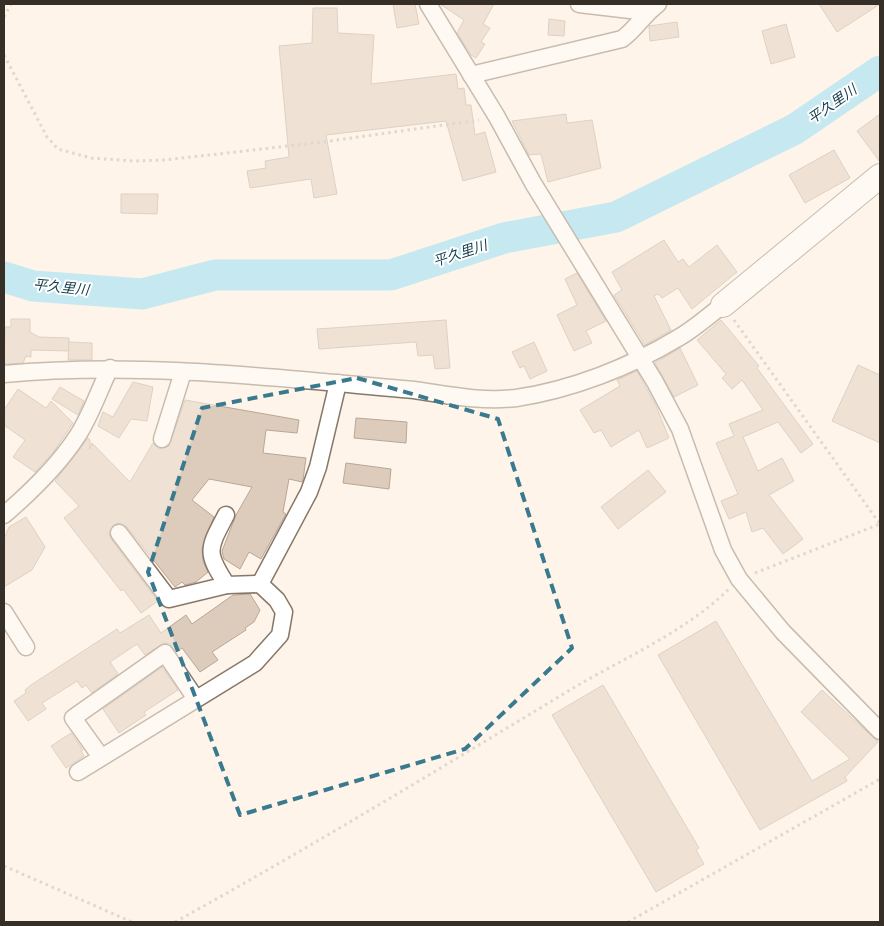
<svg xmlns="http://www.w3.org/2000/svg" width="884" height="926" font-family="Ubuntu,'Noto Sans JP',sans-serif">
<rect width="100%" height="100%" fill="#fef4e9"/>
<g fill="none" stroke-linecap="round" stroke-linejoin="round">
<!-- river -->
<path stroke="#81dafa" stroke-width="31" d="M 4,277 L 33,286 L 142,294 L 215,275 L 391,275 L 504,238 L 616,217 L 795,129 L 880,71"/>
</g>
<!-- building -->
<g fill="#dcb" stroke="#b8a797">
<path d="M 393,4 L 415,4 L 419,24 L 397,28 Z"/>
<path d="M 440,4 L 494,4 L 483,24 L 490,28 L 481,42 L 485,44 L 476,58 L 471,55 L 457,33 L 464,20 Z"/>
<path d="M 819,4 L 880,4 L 837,32 Z"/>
<path d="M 313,8 L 337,8 L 338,33 L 374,35 L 371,84 L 456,74 L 458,89 L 464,88 L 466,105 L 471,105 L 475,135 L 485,132 L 496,172 L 463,181 L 446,121 L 326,135 L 337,194 L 314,198 L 311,179 L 250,188 L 247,171 L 266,168 L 265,161 L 289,157 L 279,46 L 312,43 Z"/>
<path d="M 549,19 L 565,21 L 564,36 L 548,35 Z"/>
<path d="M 677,22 L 679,37 L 650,41 L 649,26 Z"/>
<path d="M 786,24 L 795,57 L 771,64 L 762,31 Z"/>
<path d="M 566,114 L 567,123 L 592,120 L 601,168 L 548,182 L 541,154 L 529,155 L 512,121 Z"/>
<path d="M 880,114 L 880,162 L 857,131 Z"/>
<path d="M 834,150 L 850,178 L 805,203 L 789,175 Z"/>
<path d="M 121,194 L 158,194 L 157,214 L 121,213 Z"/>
<path d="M 664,240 L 678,262 L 683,259 L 689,267 L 717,245 L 737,272 L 692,309 L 678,288 L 662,298 L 658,294 L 654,296 L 671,330 L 645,345 L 614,295 L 622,290 L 612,272 Z"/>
<path d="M 577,273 L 606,321 L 586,331 L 592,343 L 574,351 L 557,315 L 577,305 L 565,279 Z"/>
<path d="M 11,319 L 30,319 L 30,332 L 39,337 L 69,338 L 69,351 L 31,350 L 31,357 L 26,356 L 23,363 L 4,364 L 5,327 L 11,327 Z"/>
<path d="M 446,320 L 450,368 L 435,369 L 433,355 L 418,356 L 416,342 L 319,349 L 317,329 Z"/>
<path d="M 721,320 L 759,366 L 757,368 L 813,444 L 801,453 L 778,422 L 743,437 L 758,471 L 782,458 L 794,481 L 769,495 L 803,539 L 783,554 L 763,528 L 752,532 L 746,512 L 729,519 L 721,501 L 738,494 L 716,443 L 734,436 L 729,424 L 763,410 L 742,380 L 732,389 L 722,378 L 726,374 L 697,340 Z"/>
<path d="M 69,342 L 92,343 L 92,360 L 68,360 Z"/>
<path d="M 534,342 L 547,371 L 530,379 L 524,366 L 520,368 L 512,352 Z"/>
<path d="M 680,348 L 698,385 L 674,397 L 655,363 Z"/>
<path d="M 858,365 L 880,375 L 880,443 L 832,421 Z"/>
<path d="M 637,371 L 656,406 L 669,438 L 647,448 L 639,430 L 611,447 L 601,430 L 594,433 L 580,410 L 620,386 L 617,380 Z"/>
<path d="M 133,382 L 153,387 L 147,421 L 131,419 L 119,438 L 98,426 L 103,412 L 113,417 Z"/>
<path d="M 60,387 L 84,401 L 78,415 L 52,399 Z"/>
<path d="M 18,389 L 46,408 L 51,401 L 73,423 L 54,451 L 35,472 L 13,457 L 25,440 L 4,425 L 4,410 Z"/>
<path d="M 185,400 L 299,420 L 297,433 L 266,430 L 263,453 L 306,458 L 303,480 L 302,482 L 289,479 L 283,512 L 286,514 L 261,559 L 249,552 L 240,569 L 224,559 L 222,551 L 236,515 L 252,487 L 209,479 L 192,500 L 214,517 L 202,549 L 203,561 L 208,572 L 196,582 L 185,585 L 182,582 L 175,587 L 127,527 L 118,523 L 113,525 L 109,534 L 111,539 L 158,601 L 141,613 L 123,589 L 121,591 L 64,518 L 79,506 L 55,481 L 88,438 L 90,440 L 90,449 L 92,443 L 130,482 L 153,443 L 159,449 L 169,446 Z"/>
<path d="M 356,418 L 407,422 L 406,443 L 354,438 Z"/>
<path d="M 346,463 L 391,469 L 389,489 L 343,483 Z"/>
<path d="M 648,470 L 666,492 L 618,529 L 601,507 Z"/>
<path d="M 26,517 L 45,547 L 32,570 L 4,587 L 4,539 L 9,527 Z"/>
<path d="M 250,594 L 260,610 L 254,622 L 245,628 L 246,630 L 212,652 L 218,660 L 200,672 L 182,648 L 176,652 L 170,644 L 164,643 L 145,655 L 137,644 L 110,662 L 118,674 L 92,693 L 86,685 L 82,688 L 77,681 L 42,703 L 46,709 L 28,721 L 14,701 L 26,693 L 25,690 L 31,685 L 117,629 L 120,633 L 149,615 L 161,633 L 186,615 L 192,624 L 233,595 Z"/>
<path d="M 716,621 L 812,781 L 850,759 L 801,712 L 822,690 L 878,742 L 845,777 L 847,781 L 760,830 L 658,655 Z"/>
<path d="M 162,667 L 178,690 L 144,712 L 146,715 L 119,733 L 103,709 Z"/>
<path d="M 603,685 L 699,848 L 696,850 L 704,864 L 656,892 L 552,715 Z"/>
<path d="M 71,733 L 83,750 L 81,751 L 84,756 L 66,768 L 51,746 Z"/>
</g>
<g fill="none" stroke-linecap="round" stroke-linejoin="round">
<!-- street casing -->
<g stroke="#887868" stroke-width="19">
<g id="street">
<path d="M 428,4 L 497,117 L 533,183 L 655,382 L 680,429 L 723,550 L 739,579 L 783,632 L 880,731"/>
<path d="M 579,4 L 647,12"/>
<path d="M 471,75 L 622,39 C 636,29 644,14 658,4"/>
<path d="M 4,374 C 122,363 240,374 358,385 C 377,387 396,388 414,390 C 448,395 481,402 516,398 C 571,390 630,367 678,338 C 694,329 708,316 723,305"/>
<path d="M 162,439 L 183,372"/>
<path d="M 4,515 C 32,491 58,466 78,435 C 91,415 99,390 110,368"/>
<path d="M 226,515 C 208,549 205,552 227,585"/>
<path d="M 119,533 L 169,599 L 227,585 L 260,584"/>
<path d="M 4,612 L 26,647"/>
<path d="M 101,757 L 73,718 L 165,653 L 196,699"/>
<path d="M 78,772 L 255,663 L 280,635 L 284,612 L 277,600 L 260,584 L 309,492 L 318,467 L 338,383"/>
</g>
</g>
<!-- secondary casing -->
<g stroke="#887868" stroke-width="26">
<path id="secondary" d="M 723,305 L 880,176"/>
</g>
<!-- path -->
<g stroke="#beb5ab" stroke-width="3" stroke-dasharray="2.5 4" stroke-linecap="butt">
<path d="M 4,17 L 11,4"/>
<path d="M 4,55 L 47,137 L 58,149 L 91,158 L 134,161 L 165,160 L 323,142 L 479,120"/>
<path d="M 734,320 L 880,524"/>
<path d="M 755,573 L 880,524"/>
<path d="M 4,866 L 132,922"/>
<path d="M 175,922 C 309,848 439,769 570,690 C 623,658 684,633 729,589"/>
<path d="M 628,922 L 880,779"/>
</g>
<!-- street -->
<use href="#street" stroke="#fff" stroke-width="16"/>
<!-- secondary -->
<use href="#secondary" stroke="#fff" stroke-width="24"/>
</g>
<!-- marked area -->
<path d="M0 0H884V926H0ZM 357,378 L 498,419 L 572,648 L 465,749 L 240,815 L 148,572 L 202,408 Z" fill="#fef4e9" fill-opacity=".55" fill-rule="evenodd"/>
<path fill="none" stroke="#3a7a8e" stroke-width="4" stroke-dasharray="10 6" stroke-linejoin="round" d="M 357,378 L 498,419 L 572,648 L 465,749 L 240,815 L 148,572 L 202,408 Z"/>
<g text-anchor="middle" stroke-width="4" stroke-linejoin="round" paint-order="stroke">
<!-- water labels -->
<g font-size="14" font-style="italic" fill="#123b49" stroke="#fff">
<text transform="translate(832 104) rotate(-35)" y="5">平久里川</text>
<text transform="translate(460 253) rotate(-18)" y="5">平久里川</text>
<text transform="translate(61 287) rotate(6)" y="5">平久里川</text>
</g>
</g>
<!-- border -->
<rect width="884" height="926" fill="none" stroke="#362f28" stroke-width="10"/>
</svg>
